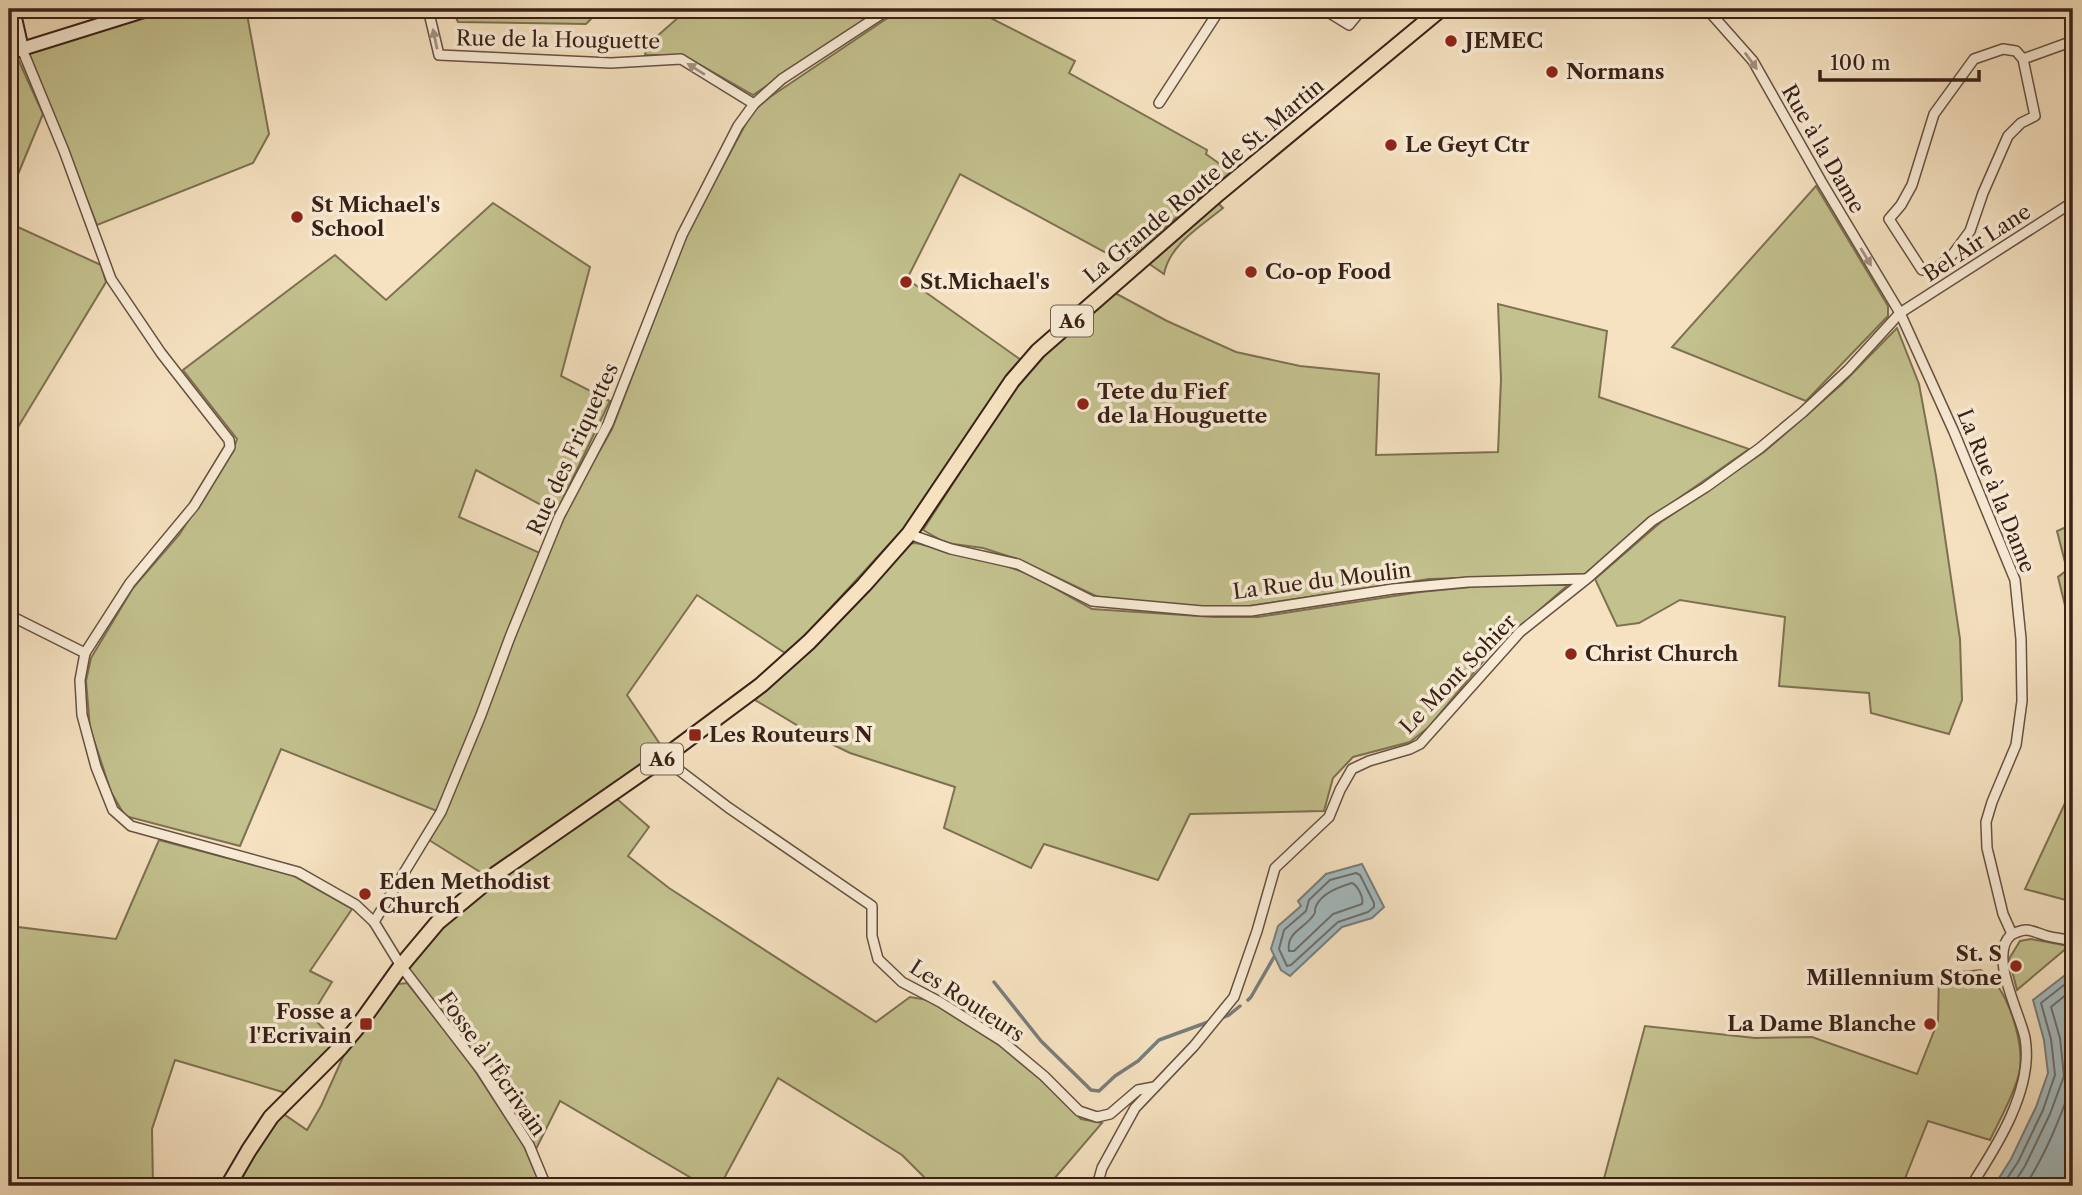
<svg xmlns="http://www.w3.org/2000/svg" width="2082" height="1195" font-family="'Libre Caslon Text',serif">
<rect width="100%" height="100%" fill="#f6e2c1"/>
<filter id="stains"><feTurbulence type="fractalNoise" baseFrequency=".00286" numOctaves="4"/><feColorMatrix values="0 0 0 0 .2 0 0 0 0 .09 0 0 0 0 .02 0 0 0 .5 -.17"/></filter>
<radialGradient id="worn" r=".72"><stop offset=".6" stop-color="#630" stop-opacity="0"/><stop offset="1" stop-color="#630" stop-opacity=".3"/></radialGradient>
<!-- green -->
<g fill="#c3c18e" stroke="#7e7152" stroke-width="2">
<path d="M 171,9 L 246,9 L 269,134 L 253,163 L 97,225 L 29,53 Z"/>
<path d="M 452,9 L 601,9 L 586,24 L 458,22 Z"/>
<path d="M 688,9 L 882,9 L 753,95 L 683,55 L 645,55 L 647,45 Z"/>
<path d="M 901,9 L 973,9 L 1075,61 L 1069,73 L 1207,150 L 1206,154 L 1231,172 L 1123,262 L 960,174 L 907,279 L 1021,360 L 903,529 L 803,638 L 785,653 L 697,595 L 627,695 L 664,750 L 485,875 L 429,840 L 442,815 L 551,545 L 573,497 L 612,429 L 686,235 L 752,112 L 770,97 Z"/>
<path d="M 18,59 L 43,114 L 9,196 L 9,62 Z"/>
<path d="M 1816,186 L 1888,306 L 1888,316 L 1806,401 L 1672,347 Z"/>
<path d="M 1217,202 L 1223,208 C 1200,227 1170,244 1164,274 L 1148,263 Z"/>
<path d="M 493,203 L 590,267 L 561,376 L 610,401 L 556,513 L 476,470 L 459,517 L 540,553 L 462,753 L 437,811 L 281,749 L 240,846 L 125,816 L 111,792 L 90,728 L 86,681 L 91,658 L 133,588 L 179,535 L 233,451 L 237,439 L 183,370 L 335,255 L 386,300 Z"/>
<path d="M 9,223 L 101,265 L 106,282 L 9,442 Z"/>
<path d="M 1115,293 L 1167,321 L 1236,352 L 1300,366 L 1379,374 L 1376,455 L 1498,452 L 1501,379 L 1498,304 L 1607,331 L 1599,397 L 1749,449 L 1652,517 L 1585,574 L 1429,579 L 1249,606 L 1205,607 L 1098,597 L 1020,560 L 983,548 L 946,543 L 923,530 L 1024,373 Z"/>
<path d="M 1897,328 L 1919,384 L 1936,476 L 1960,639 L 1962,700 L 1949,734 L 1871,713 L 1869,693 L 1779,686 L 1785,617 L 1680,600 L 1639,623 L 1617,626 L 1595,579 L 1661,522 L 1764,452 L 1841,385 Z"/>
<path d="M 2073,524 L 2073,638 L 2058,577 L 2067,570 L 2057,531 Z"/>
<path d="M 916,543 L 1000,564 L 1029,574 L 1092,609 L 1214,617 L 1258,617 L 1420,592 L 1491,585 L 1568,585 L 1490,653 L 1429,727 L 1410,742 L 1353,757 L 1333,778 L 1324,811 L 1190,814 L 1158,880 L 1044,844 L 1031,868 L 944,828 L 955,787 L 850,753 L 815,736 L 755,700 L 827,632 L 906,544 Z"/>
<path d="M 2073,786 L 2073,902 L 2025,889 Z"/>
<path d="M 617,799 L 649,827 L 628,856 L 669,888 L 876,1022 L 910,997 L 928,1000 L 999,1045 L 1046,1084 L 1081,1119 L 1102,1123 L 1048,1186 L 970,1186 L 966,1182 L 961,1186 L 933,1186 L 902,1155 L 778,1078 L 720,1186 L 705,1186 L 560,1101 L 536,1149 L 459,1031 L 407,969 L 448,920 L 510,871 Z"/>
<path d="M 159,840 L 292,875 L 352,909 L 310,971 L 332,982 L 311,1016 L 336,1041 L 286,1093 L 175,1060 L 152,1129 L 153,1186 L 9,1186 L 9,926 L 116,939 Z"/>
<path d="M 2031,939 L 2069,946 L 2017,990 L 2009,959 L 2020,941 Z"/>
<path d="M 1981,970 C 1987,974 1993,979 1997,985 C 2012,1006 2025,1049 2019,1074 C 2013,1097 2000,1119 1990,1140 L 1928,1121 L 1902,1186 L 1602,1186 L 1645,1026 L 1755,1038 L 1812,1037 L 1917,1074 L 1938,1021 L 1939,974 Z"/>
<path d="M 407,983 L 466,1057 L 524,1146 L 541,1186 L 238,1186 L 257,1149 L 282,1113 L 307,1130 L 321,1106 L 343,1057 L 398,984 Z"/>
</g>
<!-- water -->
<g fill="#a3babf" stroke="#797d7c" stroke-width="2">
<path d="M 1362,864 L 1384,907 L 1372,918 L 1342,927 L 1290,976 L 1281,970 L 1271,949 L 1278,926 L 1301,906 L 1298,901 L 1326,874 Z"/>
<path d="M 2073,969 L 2073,1186 L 1994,1186 L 2011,1159 L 2036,1107 L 2048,1073 L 2044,1040 L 2033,1000 Z"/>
</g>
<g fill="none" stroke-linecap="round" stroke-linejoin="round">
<!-- shore -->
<g stroke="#6e6e6b" stroke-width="2">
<path d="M 1356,873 L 1360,875 L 1374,903 L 1374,907 L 1368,912 L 1338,922 L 1291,965 L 1287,966 L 1279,949 L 1284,930 L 1306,911 L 1309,900 L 1330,880 Z"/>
<path d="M 1352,883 C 1358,886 1364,898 1362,904 L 1333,914 L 1294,951 L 1289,951 C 1286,933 1303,929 1312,917 C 1318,910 1313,914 1316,906 C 1322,893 1339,887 1352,883 Z"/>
<path d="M 2002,1186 L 2018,1162 L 2043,1110 L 2055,1075 L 2051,1039 L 2041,1003 L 2073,978"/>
<path d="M 2012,1186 L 2025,1166 L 2050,1114 L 2064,1076 L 2060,1038 L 2051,1007 L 2073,989"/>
<path d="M 2025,1186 C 2046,1154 2060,1118 2073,1082"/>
</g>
<!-- stream -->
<g stroke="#797d7c" stroke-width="3.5">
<path d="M 994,982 L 1041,1041 L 1091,1090 L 1099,1091 L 1115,1076 L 1138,1061 L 1159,1040 L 1211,1021"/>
<path d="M 1248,1000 L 1251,997 L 1274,957"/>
<path d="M 1221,1018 L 1229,1015 L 1240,1006"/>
</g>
<!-- street casing -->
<g stroke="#685142" stroke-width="12">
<g id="street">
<path d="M 428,9 L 439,55 L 611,63 L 681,59 L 754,104"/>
<path d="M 1323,9 L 1349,25 L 1362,9"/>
<path d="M 1707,9 L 1753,61 L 1821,181 L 1900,313 L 1954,432 L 2015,580 L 2021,639 L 2022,701 L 2016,745 L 1992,802 L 1986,822 L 1987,848 L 2003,914 L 2012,934"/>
<path d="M 22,49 L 64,151 L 111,279 L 161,353 L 229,440 L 230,447 L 194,506 L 130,583 L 85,653"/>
<path d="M 2003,49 L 2016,51 L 2023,59 L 2035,116 L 2021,123 L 2008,136 L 1983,193 L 1970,231 L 1953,254 L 1935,270 L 1922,270 L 1889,219 L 1901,205 L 1912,185 L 1934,114 L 1974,59 Z"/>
<path d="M 2023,59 L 2073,41"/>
<path d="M 1159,103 L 1220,9"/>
<path d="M 909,534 L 951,549 L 1018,564 L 1092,601 L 1202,611 L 1251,611 L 1393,589 L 1468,582 L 1586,579"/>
<path d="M 9,615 L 85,653 L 80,680 L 82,715 L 96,767 L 113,810 L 131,826 L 298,872 L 356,905 L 374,922 L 401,966 L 481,1070 L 529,1145 L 546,1186"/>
<path d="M 663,758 L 729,808 L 872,906 L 872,936 L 878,959 L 902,982 L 940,1002 L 1002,1041 L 1044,1076 L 1079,1111 L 1097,1117 L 1110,1114 L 1138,1090 L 1154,1087"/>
<path d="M 374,922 L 441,812 L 481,715 L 510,637 L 559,517 L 608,424 L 682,235 L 738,126 L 754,104 L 782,79 L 889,9"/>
<path d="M 1097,1186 L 1102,1168 L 1135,1108 L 1194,1046 L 1234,997 L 1257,931 L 1275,868 L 1329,817 L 1340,790 L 1352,769 L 1369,761 L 1410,749 L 1420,744 L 1520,632 L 1589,577 L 1652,521 L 1706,487 L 1760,448 L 1803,412 L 1848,370 L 1900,313 L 2073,202"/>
<path d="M 1971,1186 C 1997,1146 2034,1088 2025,1038 C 2020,1013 1988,955 2011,935 C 2014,933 2022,930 2026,930 C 2032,930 2040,934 2047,936 C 2055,938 2064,939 2073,941"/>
</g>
</g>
<!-- secondary casing -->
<g stroke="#392117" stroke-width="16">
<g id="secondary">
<path d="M 13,9 L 22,49"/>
<path d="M 9,53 L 150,9"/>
</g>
</g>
<!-- primary casing -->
<g stroke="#392117" stroke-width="18">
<path id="primary" d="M 228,1186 L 249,1150 L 271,1117 L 340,1048 L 356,1029 L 401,966 L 438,922 L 496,874 L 663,758 L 761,685 L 809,642 L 864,585 L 909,534 L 1012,381 L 1038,351 L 1219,193 L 1441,9"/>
</g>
<!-- street -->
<use href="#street" stroke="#f9ecd7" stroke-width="9"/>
<!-- secondary -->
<use href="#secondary" stroke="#f9ecd7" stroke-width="12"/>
<!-- primary -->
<use href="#primary" stroke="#f6e2c1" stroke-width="14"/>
</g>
<!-- one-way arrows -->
<defs><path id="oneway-solid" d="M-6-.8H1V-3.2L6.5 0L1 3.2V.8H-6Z" transform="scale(1.75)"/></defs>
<g fill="#a39181">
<use href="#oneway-solid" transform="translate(435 39) rotate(-102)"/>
<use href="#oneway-solid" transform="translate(1751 61) rotate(54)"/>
<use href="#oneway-solid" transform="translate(696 69) rotate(-148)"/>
<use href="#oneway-solid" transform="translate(1866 257) rotate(59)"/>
</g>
<!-- markers -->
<g fill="#8f2418" stroke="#f9ecd7" stroke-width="2.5">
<circle cx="1451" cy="41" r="7"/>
<circle cx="1552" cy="72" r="7"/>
<circle cx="1391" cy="145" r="7"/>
<circle cx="297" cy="217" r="7"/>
<circle cx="1251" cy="272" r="7"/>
<circle cx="906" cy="282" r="7"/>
<circle cx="1083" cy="404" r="7"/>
<circle cx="1571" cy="654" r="7"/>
<rect x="688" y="728" width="14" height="14" rx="3.5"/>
<circle cx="365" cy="894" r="7"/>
<circle cx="2016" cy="966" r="7"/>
<rect x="359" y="1017" width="14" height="14" rx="3.5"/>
<circle cx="1930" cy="1024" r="7"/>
</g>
<g text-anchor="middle" stroke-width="7" stroke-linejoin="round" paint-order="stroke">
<!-- shield labels -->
<g fill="#f9ecd7" stroke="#735e51" stroke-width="2">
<rect x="1051" y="305.5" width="42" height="31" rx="5"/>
<rect x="641" y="743.5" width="42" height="31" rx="5"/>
</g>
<g font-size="19" font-weight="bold" fill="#392117">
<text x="1072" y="328">A6</text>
<text x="662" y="766">A6</text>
</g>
<!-- street labels -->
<g font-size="21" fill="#392117" stroke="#f9ecd7">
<text transform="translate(558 40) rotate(1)" y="7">Rue de la Houguette</text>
<text transform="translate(1823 149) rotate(60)" y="7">Rue à la Dame</text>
<text transform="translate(1204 181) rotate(-40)" y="7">La Grande Route de St. Martin</text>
<text transform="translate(1977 243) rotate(-33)" y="7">Bel Air Lane</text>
<text transform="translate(573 449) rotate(-65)" y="7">Rue des Friquettes</text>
<text transform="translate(1996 491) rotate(68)" y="7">La Rue à la Dame</text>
<text transform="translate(1322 581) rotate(-7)" y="7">La Rue du Moulin</text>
<text transform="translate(1458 674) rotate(-46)" y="7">Le Mont Sohier</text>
<text transform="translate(967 1001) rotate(33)" y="7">Les Routeurs</text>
<text transform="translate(492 1064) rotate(55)" y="7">Fosse à l'Écrivain</text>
</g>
<!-- poi labels -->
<g font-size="21" font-weight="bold" fill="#392117" stroke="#f9ecd7" text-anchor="start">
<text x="1465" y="48">JEMEC</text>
<text x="1566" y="79">Normans</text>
<text x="1405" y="152">Le Geyt Ctr</text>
<text x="311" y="212">St Michael's<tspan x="311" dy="24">School</tspan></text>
<text x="1265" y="279">Co-op Food</text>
<text x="920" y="289">St.Michael's</text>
<text x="1097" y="399">Tete du Fief<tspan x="1097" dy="24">de la Houguette</tspan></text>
<text x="1585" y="661">Christ Church</text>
<text x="709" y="742">Les Routeurs N</text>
<text x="379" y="889">Eden Methodist<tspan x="379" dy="24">Church</tspan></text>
<text x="2002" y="961" text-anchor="end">St. S<tspan x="2002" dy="24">Millennium Stone</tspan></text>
<text x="352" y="1019" text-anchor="end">Fosse a<tspan x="352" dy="24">l'Ecrivain</tspan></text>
<text x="1916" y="1031" text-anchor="end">La Dame Blanche</text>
</g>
</g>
<!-- margin -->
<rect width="2082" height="1195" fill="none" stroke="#f6e2c1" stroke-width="35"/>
<rect x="10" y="10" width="2061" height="1174" fill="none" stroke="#392117" stroke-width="3.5"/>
<rect x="18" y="18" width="2047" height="1160" fill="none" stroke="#392117" stroke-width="2"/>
<!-- scale -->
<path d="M1820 70v10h159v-10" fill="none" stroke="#392117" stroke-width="3.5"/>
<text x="1830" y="70" font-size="21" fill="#392117" stroke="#f9ecd7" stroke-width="5" paint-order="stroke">100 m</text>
<rect width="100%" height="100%" filter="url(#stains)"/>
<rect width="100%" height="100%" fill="url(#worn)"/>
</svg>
